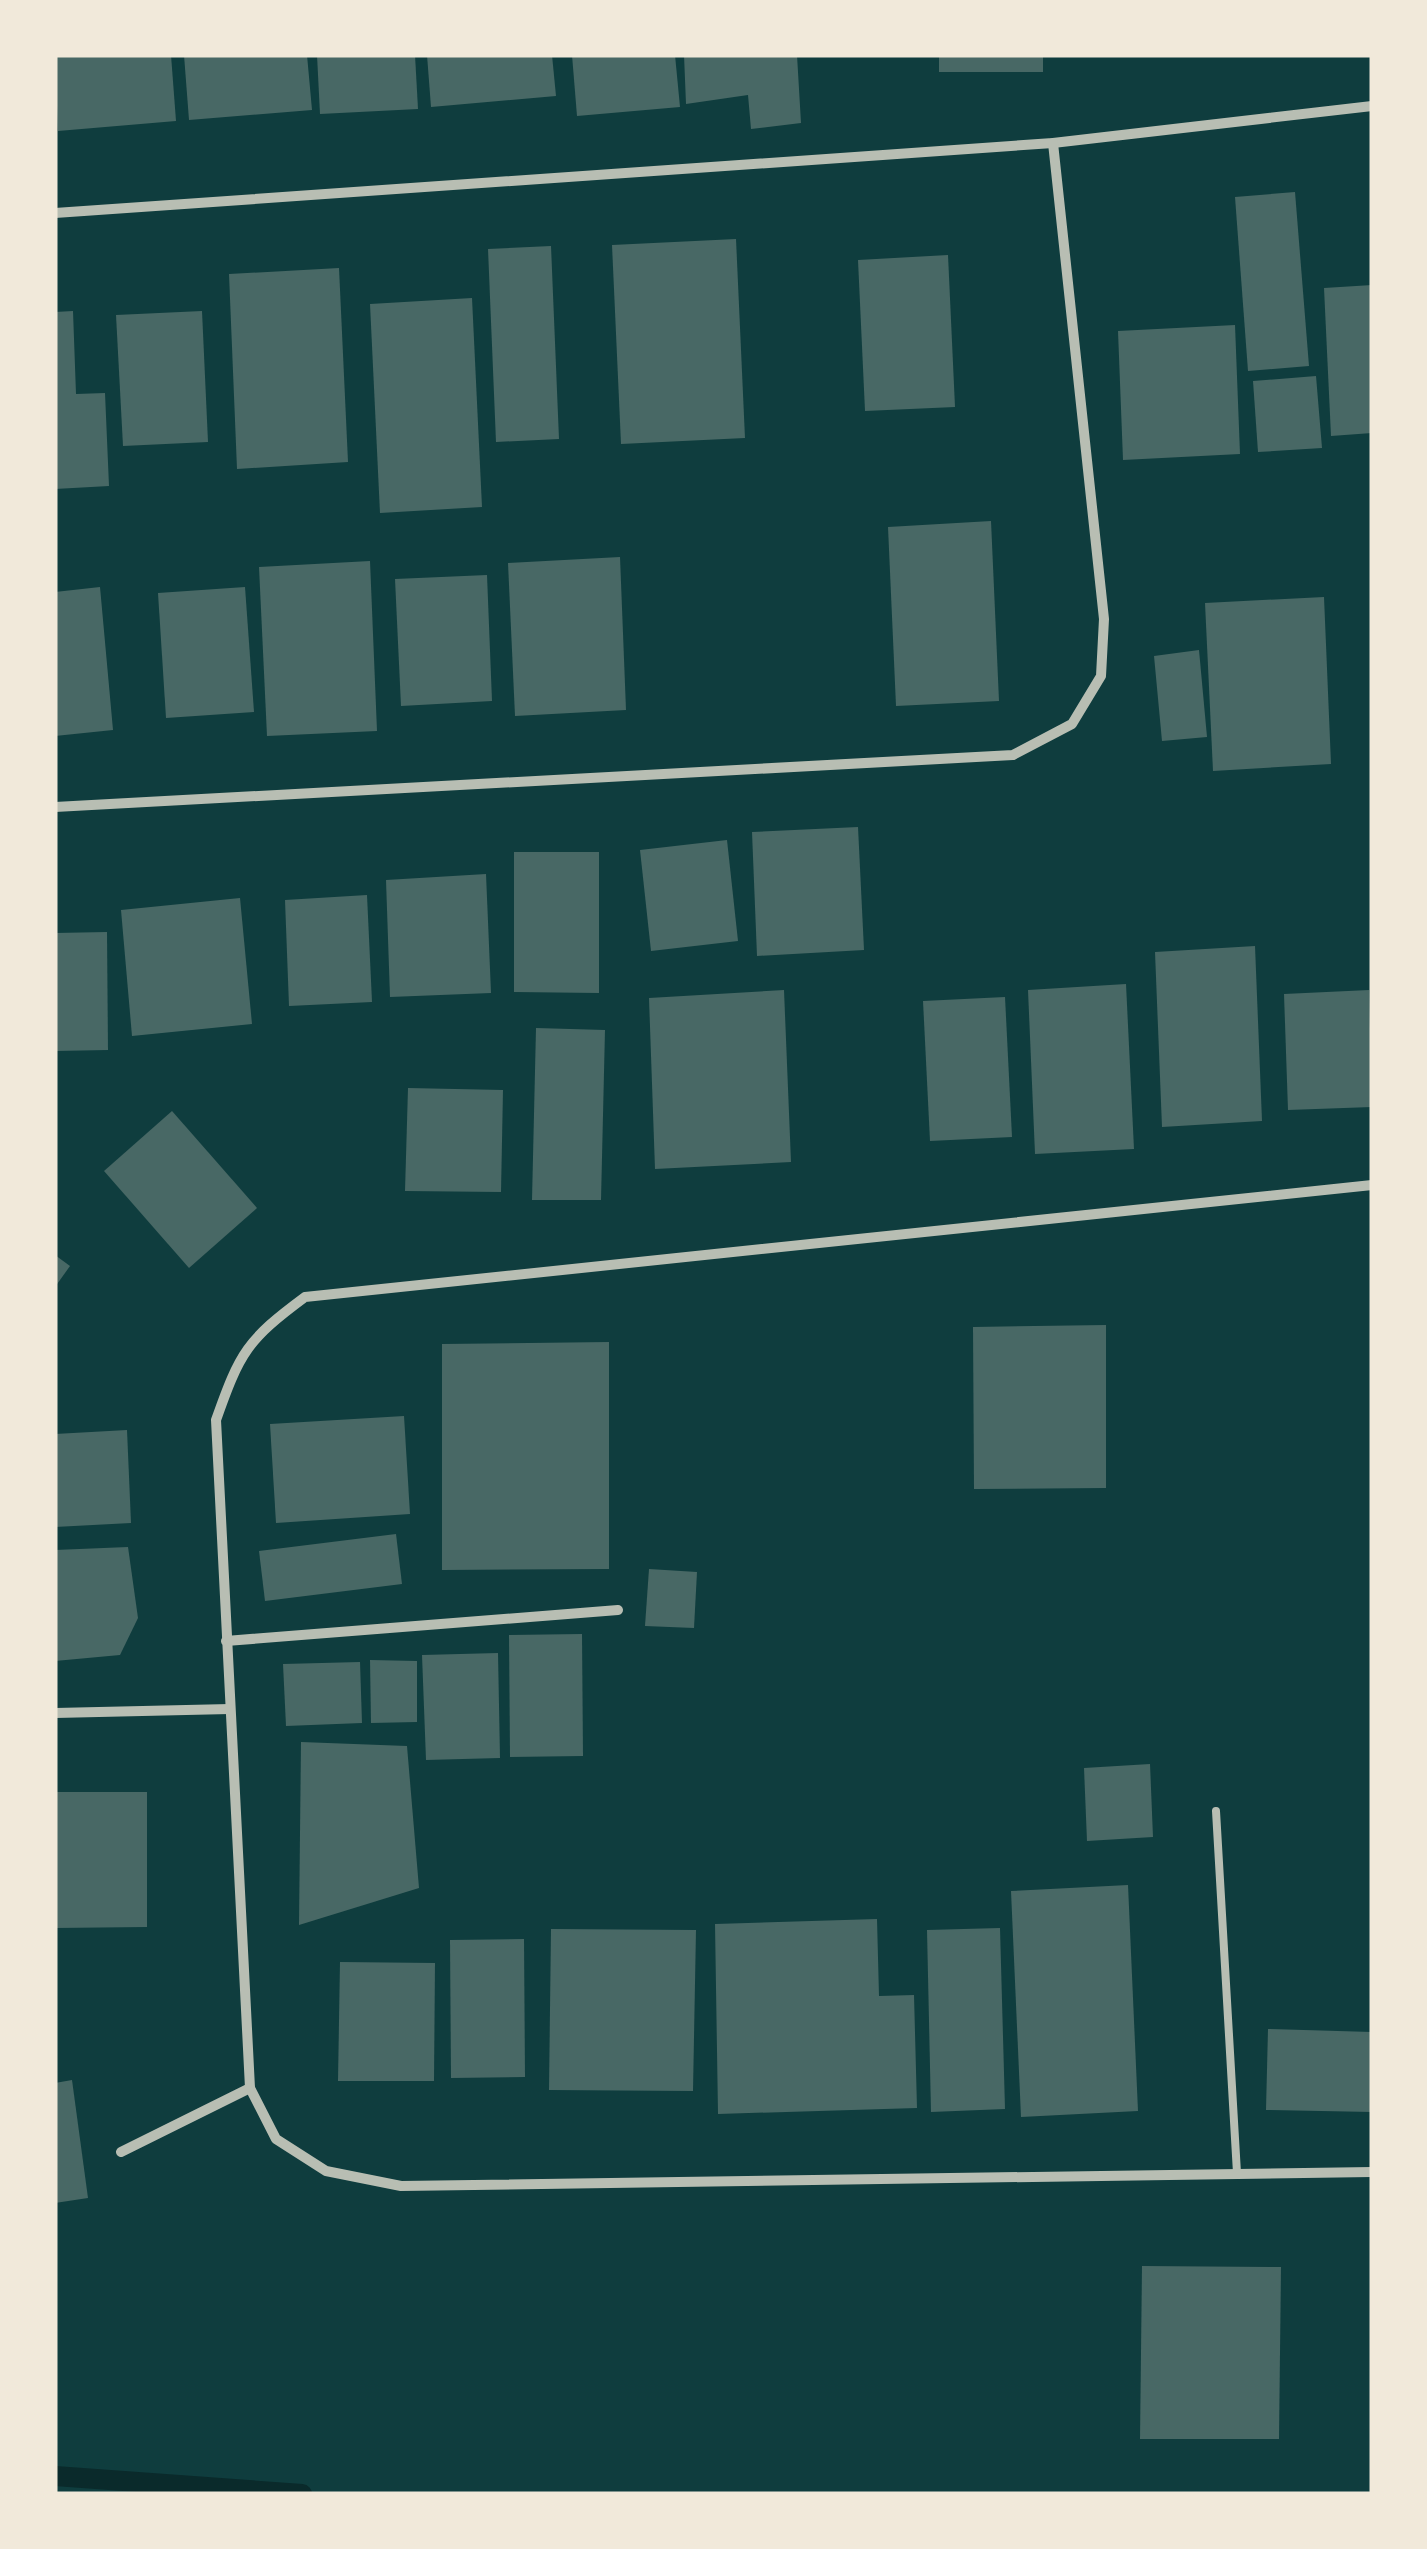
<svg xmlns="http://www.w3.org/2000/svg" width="1427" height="2549" font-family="Inter,sans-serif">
<rect width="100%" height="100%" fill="#0f3d3e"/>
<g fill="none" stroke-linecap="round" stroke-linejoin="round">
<!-- stream -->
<path stroke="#0a2a2b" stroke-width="20" d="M 55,2476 L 302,2494"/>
</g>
<!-- building -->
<g fill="#486865">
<path d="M 55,55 L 171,55 L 176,121 L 58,131 Z"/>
<path d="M 184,55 L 307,55 L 312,110 L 189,120 Z"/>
<path d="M 317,55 L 415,55 L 418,109 L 320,114 Z"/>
<path d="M 427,55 L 552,55 L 556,96 L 431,107 Z"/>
<path d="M 572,55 L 675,55 L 680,107 L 577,116 Z"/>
<path d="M 684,55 L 797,55 L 801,123 L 751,129 L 748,95 L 686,104 Z"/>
<rect x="939" y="55" width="104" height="17"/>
<path d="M 1295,192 L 1309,366 L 1248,371 L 1235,197 Z"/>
<path d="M 736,239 L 745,438 L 621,444 L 612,245 Z"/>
<path d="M 551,246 L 559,439 L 496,442 L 488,249 Z"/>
<path d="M 948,255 L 955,407 L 865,411 L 858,260 Z"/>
<path d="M 339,268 L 348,462 L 237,469 L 229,274 Z"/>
<path d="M 1372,285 L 1372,433 L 1331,436 L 1324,288 Z"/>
<path d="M 472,298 L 482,507 L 380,513 L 370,304 Z"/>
<path d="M 73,311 L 76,394 L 105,393 L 109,486 L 55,489 L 55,312 Z"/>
<path d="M 202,311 L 208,442 L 123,446 L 116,315 Z"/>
<path d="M 1235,325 L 1240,454 L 1123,460 L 1118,331 Z"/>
<path d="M 1316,376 L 1322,448 L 1258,452 L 1253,381 Z"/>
<path d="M 991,521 L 999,701 L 896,706 L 888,527 Z"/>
<path d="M 620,557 L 626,710 L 515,716 L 508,563 Z"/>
<path d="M 370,561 L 377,731 L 267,736 L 259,567 Z"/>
<path d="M 487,575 L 492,701 L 401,706 L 395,579 Z"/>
<path d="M 100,587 L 113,730 L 55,736 L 55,592 Z"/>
<path d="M 245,587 L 254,712 L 166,718 L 158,593 Z"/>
<path d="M 1324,597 L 1331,764 L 1213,771 L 1205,603 Z"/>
<path d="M 1199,650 L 1207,737 L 1162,741 L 1154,656 Z"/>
<path d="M 858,827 L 864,950 L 757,956 L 752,832 Z"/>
<path d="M 727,840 L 738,941 L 651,951 L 640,850 Z"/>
<path d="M 514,852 L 599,852 L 599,993 L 514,992 Z"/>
<path d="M 486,874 L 491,993 L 390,997 L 386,880 Z"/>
<path d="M 367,895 L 372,1002 L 289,1006 L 285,900 Z"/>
<path d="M 240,898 L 252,1024 L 132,1036 L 121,910 Z"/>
<path d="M 107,932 L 108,1050 L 55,1051 L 55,933 Z"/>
<path d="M 1255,946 L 1262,1121 L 1162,1127 L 1155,952 Z"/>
<path d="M 1126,984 L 1134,1149 L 1035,1154 L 1028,990 Z"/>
<path d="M 784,990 L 791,1162 L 655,1169 L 649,998 Z"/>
<path d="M 1369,990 L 1372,1107 L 1288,1110 L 1284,994 Z"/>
<path d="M 1005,997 L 1012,1137 L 930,1141 L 923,1001 Z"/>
<path d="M 536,1028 L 605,1030 L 601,1200 L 532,1200 Z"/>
<path d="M 408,1088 L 503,1090 L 501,1192 L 405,1191 Z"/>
<path d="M 172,1111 L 257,1208 L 189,1268 L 104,1171 Z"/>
<path d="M 55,1255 L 70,1266 L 55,1287 Z"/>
<path d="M 1106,1325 L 1106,1488 L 974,1489 L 973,1327 Z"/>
<path d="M 609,1342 L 609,1569 L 442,1570 L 442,1344 Z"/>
<path d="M 404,1416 L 410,1514 L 276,1523 L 270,1424 Z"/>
<path d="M 127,1430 L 131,1523 L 55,1527 L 55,1434 Z"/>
<path d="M 396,1534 L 402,1584 L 265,1601 L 259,1551 Z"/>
<path d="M 128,1547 L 138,1618 L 120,1655 L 55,1661 L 55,1550 Z"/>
<path d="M 649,1569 L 697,1572 L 694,1628 L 645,1626 Z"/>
<path d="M 582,1634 L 583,1756 L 510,1757 L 509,1635 Z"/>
<path d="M 498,1653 L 500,1758 L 426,1760 L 422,1655 Z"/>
<path d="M 370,1660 L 417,1661 L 417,1722 L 371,1723 Z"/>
<path d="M 360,1662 L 362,1723 L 286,1726 L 283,1664 Z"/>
<path d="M 301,1742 L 407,1746 L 419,1888 L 299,1925 Z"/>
<path d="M 1150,1764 L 1153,1837 L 1087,1841 L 1084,1768 Z"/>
<path d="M 55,1792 L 147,1792 L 147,1927 L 55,1928 Z"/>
<path d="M 1128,1885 L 1138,2111 L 1021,2117 L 1011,1891 Z"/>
<path d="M 877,1919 L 879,1996 L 914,1995 L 917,2108 L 718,2114 L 715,1924 Z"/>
<path d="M 1000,1928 L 1005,2109 L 931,2112 L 927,1930 Z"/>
<path d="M 551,1929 L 696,1930 L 693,2091 L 549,2090 Z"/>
<path d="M 524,1939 L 525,2077 L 451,2078 L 450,1940 Z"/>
<path d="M 340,1962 L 435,1963 L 434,2081 L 338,2081 Z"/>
<path d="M 1268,2029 L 1372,2032 L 1372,2112 L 1266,2110 Z"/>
<path d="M 72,2080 L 88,2198 L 55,2203 L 55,2083 Z"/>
<path d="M 1142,2266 L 1281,2267 L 1279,2439 L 1140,2439 Z"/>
</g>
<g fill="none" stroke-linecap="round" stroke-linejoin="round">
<!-- service -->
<path stroke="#b8beb3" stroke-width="8" d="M 1216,1811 L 1237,2173"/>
<!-- minor -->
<g stroke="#b8beb3" stroke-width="10">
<path d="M 55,213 L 1053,143 L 1372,106"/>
<path d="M 55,807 L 1013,755 L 1072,724 L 1101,676 L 1104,619 L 1053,143"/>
<path d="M 1372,1185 L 305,1297 C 247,1340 240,1352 216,1420 L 250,2088 L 276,2139 L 326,2171 L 401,2186 L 1372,2172"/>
<path d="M 226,1641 L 618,1610"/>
<path d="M 55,1713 L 230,1709"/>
<path d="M 121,2152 L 250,2088"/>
</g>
</g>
<!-- border -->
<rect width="1427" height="2549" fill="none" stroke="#f1e9da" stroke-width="115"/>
</svg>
